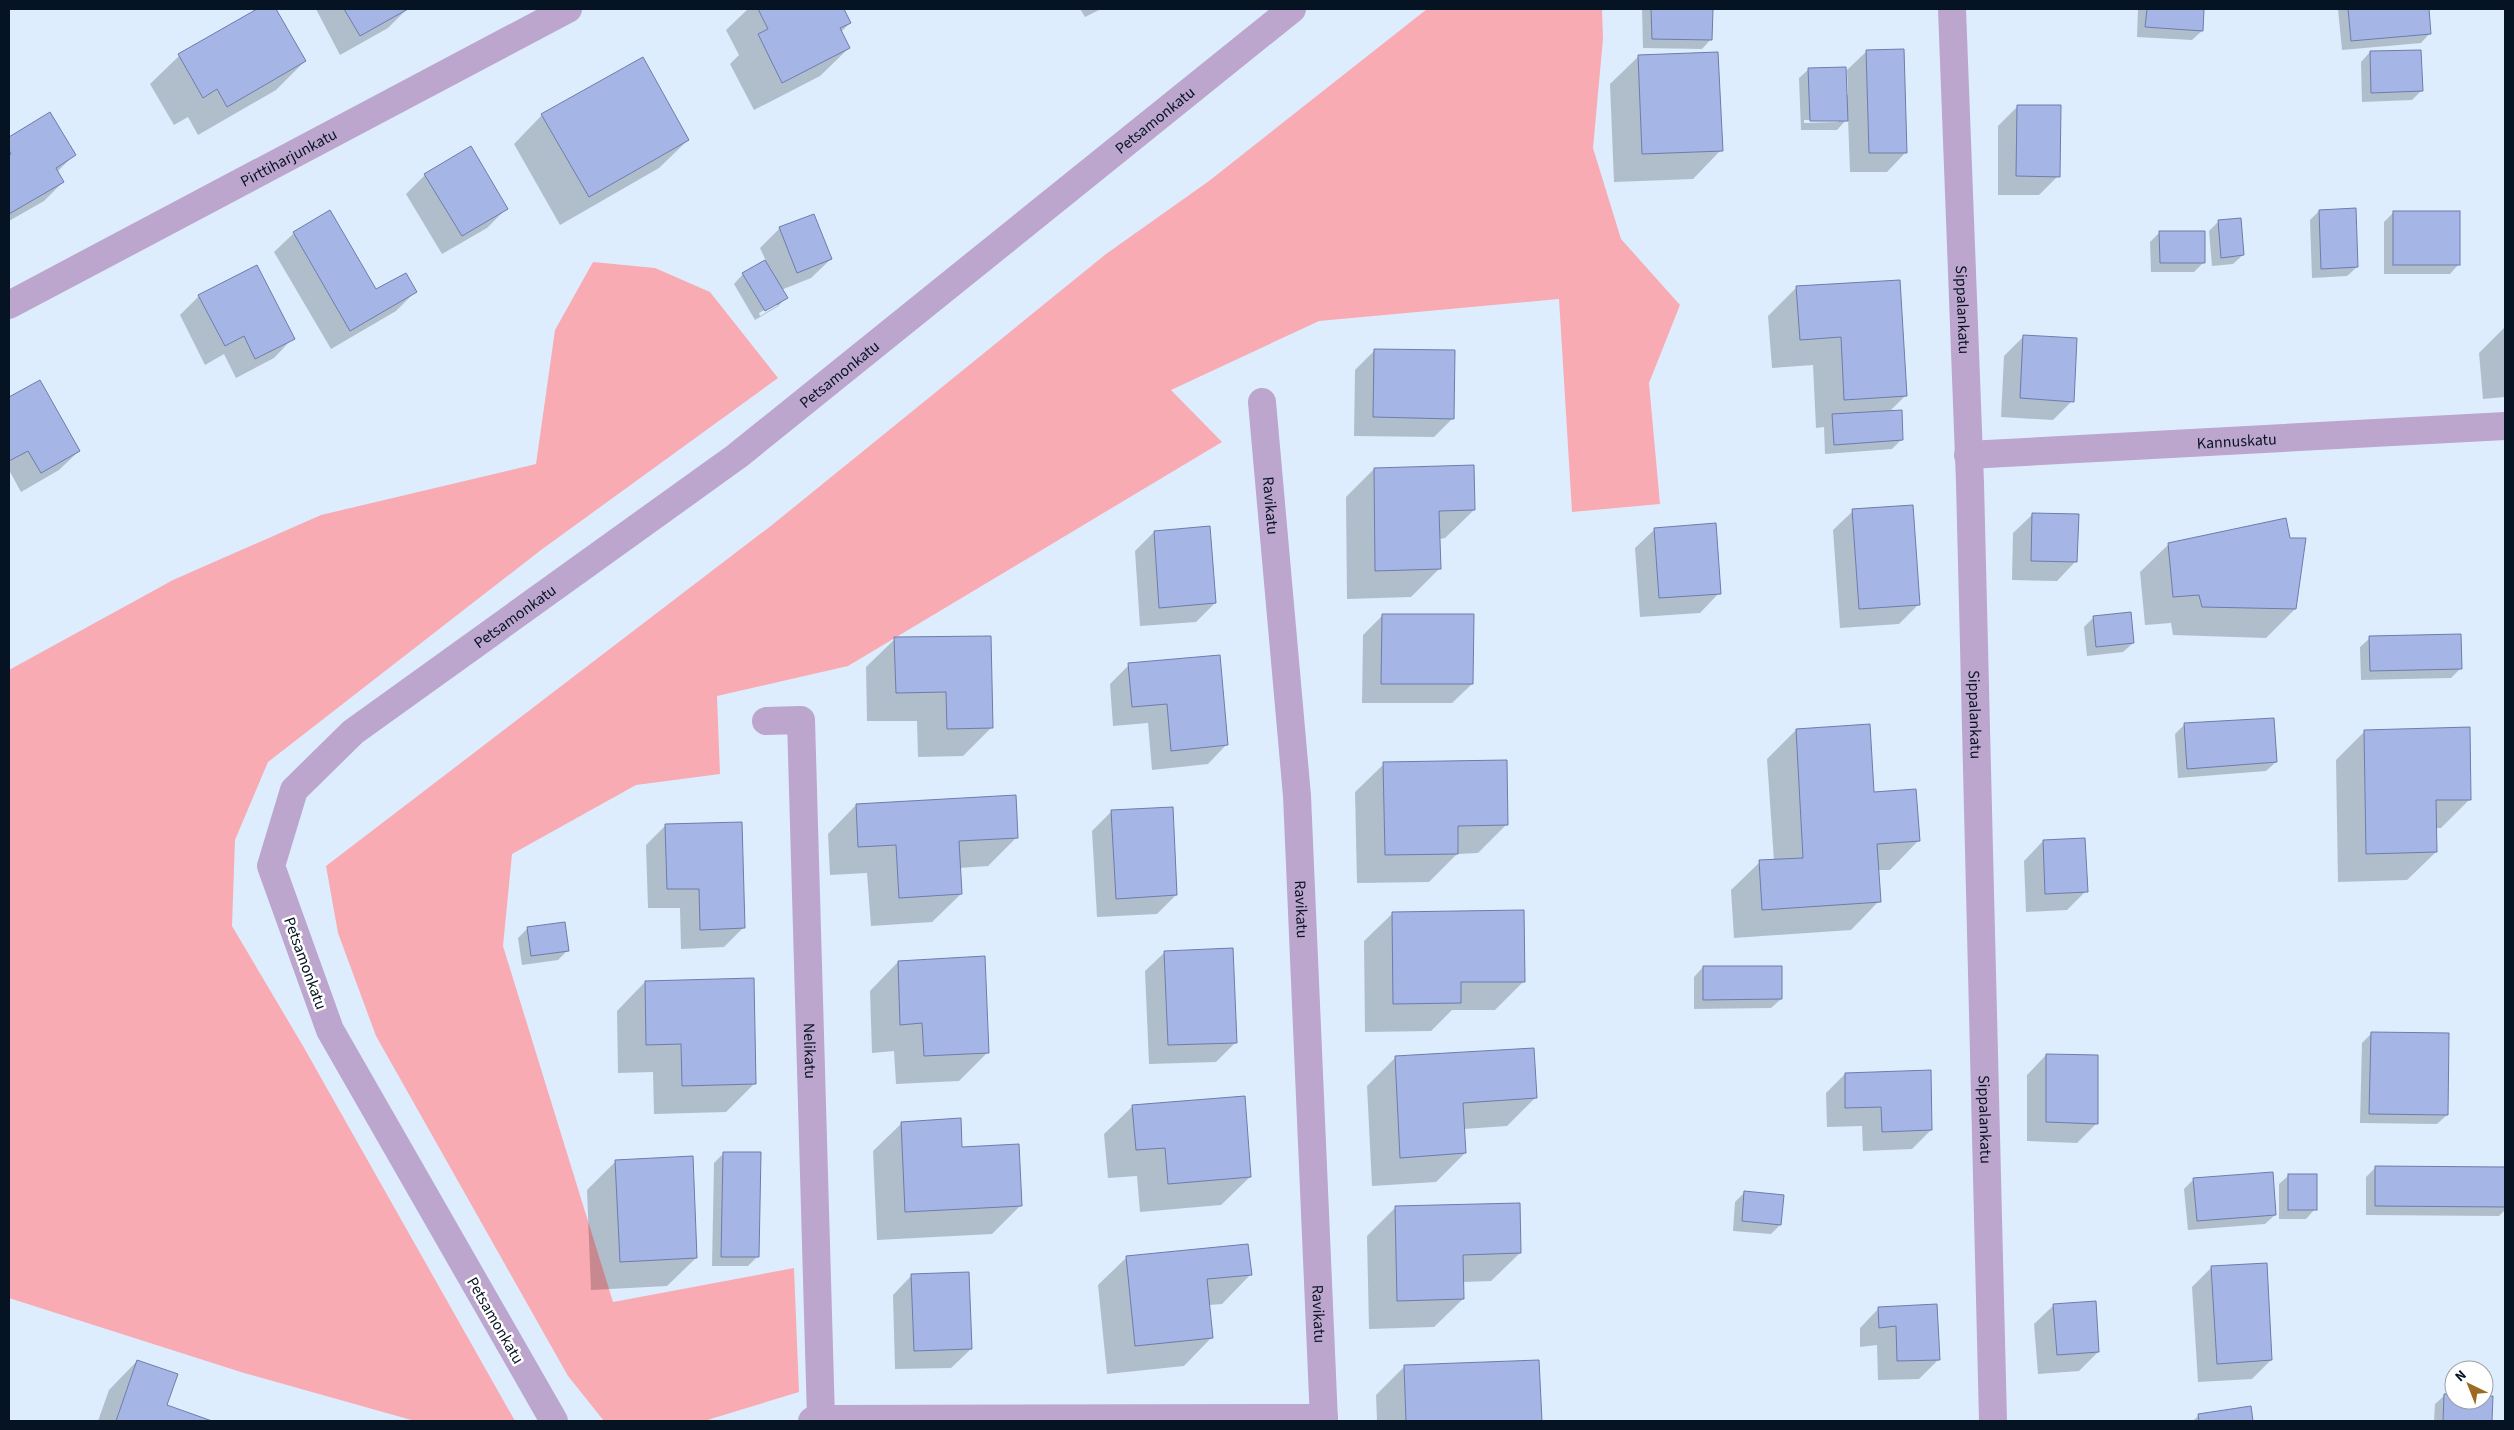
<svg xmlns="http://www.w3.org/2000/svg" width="2514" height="1430" font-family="'Source Sans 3',sans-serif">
<rect width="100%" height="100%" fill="#ddedfe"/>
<!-- green -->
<g fill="#f9abb4">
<path d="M 1427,9 L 1602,9 L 1603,39 L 1593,148 L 1621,239 L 1680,305 L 1649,383 L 1660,504 L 1572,512 L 1559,299 L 1319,321 L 1171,390 L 1222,442 L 848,666 L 717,696 L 720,774 L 636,785 L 512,854 L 503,946 L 613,1302 L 794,1268 L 799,1392 L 704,1421 L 604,1421 L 568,1376 L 376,1036 L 338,933 L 326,866 L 772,525 L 1106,254 L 1209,181 Z"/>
<path d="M 593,262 L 655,268 L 710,292 L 778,378 L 541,550 L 268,762 L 235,840 L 232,926 L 303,1046 L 515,1421 L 415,1421 L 244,1373 L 9,1298 L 9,670 L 173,580 L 321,515 L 536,464 L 555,330 Z"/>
</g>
<!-- shadow -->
<g fill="#0003" fill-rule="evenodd">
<path d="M 260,9 L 274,9 L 305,61 L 276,90 L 198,135 L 188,117 L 174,125 L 150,84 L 179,56 Z"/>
<path d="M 316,9 L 407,9 L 388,28 L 340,55 Z"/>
<path d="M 748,9 L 842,9 L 850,23 L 841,32 L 849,48 L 820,76 L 754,110 L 730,64 L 739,55 L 726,30 Z"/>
<path d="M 1080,9 L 1101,9 L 1085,17 Z"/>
<path d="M 1642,9 L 1711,9 L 1711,39 L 1702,49 L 1643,48 Z"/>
<path d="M 2138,9 L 2203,9 L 2202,31 L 2192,40 L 2137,37 Z"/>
<path d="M 2338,9 L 2428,9 L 2430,33 L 2421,43 L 2342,50 Z"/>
<path d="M 1867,51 L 1906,152 L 1887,172 L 1850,172 L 1848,118 L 1837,130 L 1801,130 L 1799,78 L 1809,69 L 1848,95 L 1847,70 ZM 1804,120 L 1838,120 L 1838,122 L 1804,123 Z"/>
<path d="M 2370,52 L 2421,91 L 2412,100 L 2362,102 L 2361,62 Z"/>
<path d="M 1639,56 L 1721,150 L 1693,179 L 1614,182 L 1610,84 Z"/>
<path d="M 2018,106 L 2058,176 L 2039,195 L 1998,195 L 1998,126 Z"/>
<path d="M 49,114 L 74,155 L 57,172 L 63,182 L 44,201 L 9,221 L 9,139 Z"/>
<path d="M 542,115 L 688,140 L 659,168 L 560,225 L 514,144 Z"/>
<path d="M 425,175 L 506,209 L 487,228 L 442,254 L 406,194 Z"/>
<path d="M 2319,211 L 2357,267 L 2347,276 L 2312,278 L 2310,220 Z"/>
<path d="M 2394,212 L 2459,264 L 2450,274 L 2384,274 L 2384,222 Z"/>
<path d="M 2218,222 L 2243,255 L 2233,264 L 2212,266 L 2209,231 Z"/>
<path d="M 780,228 L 831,259 L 811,278 L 781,290 L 786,298 L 777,307 L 755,320 L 734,284 L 743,274 L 766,261 L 760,248 ZM 777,303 L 777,306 L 760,316 L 759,313 Z"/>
<path d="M 2160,232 L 2204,262 L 2194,272 L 2151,272 L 2150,242 Z"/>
<path d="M 294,233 L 376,290 L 415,292 L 396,311 L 331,349 L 274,252 Z"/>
<path d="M 1797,287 L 1905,396 L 1889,412 L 1902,439 L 1892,449 L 1825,454 L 1824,427 L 1816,428 L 1813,365 L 1772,368 L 1768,316 Z"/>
<path d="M 199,296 L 293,338 L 274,358 L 236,378 L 224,354 L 205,365 L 180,315 Z"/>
<path d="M 2505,327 L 2505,397 L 2483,399 L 2479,353 Z"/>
<path d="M 2024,336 L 2072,401 L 2053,420 L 2001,417 L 2004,356 Z"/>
<path d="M 1374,351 L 1453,418 L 1434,437 L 1354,436 L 1355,370 Z"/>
<path d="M 40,382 L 79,451 L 59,470 L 21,492 L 9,470 L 9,399 Z"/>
<path d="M 1374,469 L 1474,510 L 1445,538 L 1439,539 L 1439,569 L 1411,597 L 1347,599 L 1346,497 Z"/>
<path d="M 1853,511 L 1919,604 L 1899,624 L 1840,628 L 1833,530 Z"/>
<path d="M 2033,514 L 2076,561 L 2057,581 L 2012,580 L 2013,533 Z"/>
<path d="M 1655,529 L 1719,593 L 1700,613 L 1640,617 L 1635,548 Z"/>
<path d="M 1154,532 L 1215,603 L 1196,622 L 1140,626 L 1135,551 Z"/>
<path d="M 2169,544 L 2295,609 L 2266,638 L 2173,635 L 2171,623 L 2145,625 L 2140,572 Z"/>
<path d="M 1383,615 L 1472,684 L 1452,703 L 1362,703 L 1363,635 Z"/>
<path d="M 2094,617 L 2133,643 L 2123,652 L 2087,656 L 2084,627 Z"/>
<path d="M 2370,638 L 2461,668 L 2451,678 L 2361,680 L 2360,647 Z"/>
<path d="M 895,639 L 991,728 L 963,756 L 918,757 L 917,721 L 867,721 L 866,667 Z"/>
<path d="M 1129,665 L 1227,744 L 1208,764 L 1152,770 L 1148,723 L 1113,726 L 1110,684 Z"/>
<path d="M 2184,725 L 2276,762 L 2266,771 L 2178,778 L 2175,734 Z"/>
<path d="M 1796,730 L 1873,793 L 1918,841 L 1890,870 L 1878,870 L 1879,901 L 1851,930 L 1734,938 L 1731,890 L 1760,862 L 1774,861 L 1767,759 Z"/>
<path d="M 2365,731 L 2470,799 L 2441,828 L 2435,828 L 2436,852 L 2407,880 L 2338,882 L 2336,760 Z"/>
<path d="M 1384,764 L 1507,824 L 1478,853 L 1457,854 L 1429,882 L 1357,883 L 1355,792 Z"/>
<path d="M 856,805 L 1017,837 L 988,866 L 959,868 L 961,894 L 932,922 L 871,926 L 867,873 L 830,875 L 828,834 Z"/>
<path d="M 1112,811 L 1176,895 L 1157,914 L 1097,917 L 1092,831 Z"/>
<path d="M 666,825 L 743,928 L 724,947 L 681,949 L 680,908 L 648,908 L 646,845 Z"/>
<path d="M 2043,841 L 2086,891 L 2067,910 L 2026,912 L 2024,861 Z"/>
<path d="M 1393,913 L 1524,981 L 1495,1010 L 1452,1010 L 1431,1031 L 1365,1032 L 1364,941 Z"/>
<path d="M 564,923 L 568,950 L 558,960 L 522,965 L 518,938 L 527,929 Z"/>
<path d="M 1165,952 L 1236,1042 L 1216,1062 L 1149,1064 L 1145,971 Z"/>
<path d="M 898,962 L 988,1052 L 959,1081 L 896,1084 L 894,1051 L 872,1053 L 870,991 Z"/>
<path d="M 1703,967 L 1781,999 L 1771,1008 L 1694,1009 L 1694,977 Z"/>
<path d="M 645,982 L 755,1083 L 726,1112 L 654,1114 L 653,1072 L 618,1073 L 617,1011 Z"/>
<path d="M 2372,1033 L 2447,1115 L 2437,1124 L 2360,1123 L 2362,1043 Z"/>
<path d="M 2046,1055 L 2097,1123 L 2077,1143 L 2027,1141 L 2027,1075 Z"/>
<path d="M 1396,1057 L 1535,1098 L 1507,1126 L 1463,1129 L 1465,1153 L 1436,1182 L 1372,1186 L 1367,1086 Z"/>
<path d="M 1845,1074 L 1931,1130 L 1912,1149 L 1863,1151 L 1862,1126 L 1827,1127 L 1826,1093 Z"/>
<path d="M 1133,1106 L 1250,1177 L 1221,1205 L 1140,1212 L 1137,1176 L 1108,1178 L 1104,1134 Z"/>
<path d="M 902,1123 L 961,1149 L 1021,1205 L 992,1234 L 877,1240 L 873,1151 Z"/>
<path d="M 724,1153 L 757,1257 L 748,1266 L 712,1266 L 714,1163 Z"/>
<path d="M 616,1161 L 696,1258 L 667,1286 L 591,1290 L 587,1190 Z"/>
<path d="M 2376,1167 L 2505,1168 L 2505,1210 L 2499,1216 L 2366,1215 L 2366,1177 Z"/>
<path d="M 2289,1175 L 2315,1209 L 2306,1219 L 2279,1219 L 2279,1184 Z"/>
<path d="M 2194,1179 L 2275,1215 L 2265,1224 L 2188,1230 L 2184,1189 Z"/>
<path d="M 1745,1192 L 1780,1225 L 1771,1234 L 1733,1231 L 1735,1202 Z"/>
<path d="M 1395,1208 L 1520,1253 L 1491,1281 L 1463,1282 L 1463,1299 L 1434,1327 L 1369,1329 L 1367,1236 Z"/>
<path d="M 1127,1257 L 1250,1275 L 1222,1304 L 1209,1305 L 1212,1337 L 1184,1366 L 1107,1374 L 1098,1285 Z"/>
<path d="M 2212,1267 L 2271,1360 L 2252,1379 L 2198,1382 L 2192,1287 Z"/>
<path d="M 912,1275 L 971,1349 L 951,1368 L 895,1369 L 893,1295 Z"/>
<path d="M 2054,1305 L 2098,1352 L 2079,1371 L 2038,1374 L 2034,1324 Z"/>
<path d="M 1879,1308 L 1938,1360 L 1919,1379 L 1878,1380 L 1877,1345 L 1860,1347 L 1860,1328 Z"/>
<path d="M 137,1361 L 165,1406 L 208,1421 L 98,1421 L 109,1390 Z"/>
<path d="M 1538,1361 L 1540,1421 L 1377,1421 L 1376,1395 L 1405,1366 Z"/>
<path d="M 2445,1395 L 2454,1395 L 2454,1400 L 2484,1400 L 2484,1397 L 2492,1397 L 2491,1421 L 2434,1421 L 2435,1404 Z"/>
<path d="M 2250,1408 L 2252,1421 L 2193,1421 L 2199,1415 Z"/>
</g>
<!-- building -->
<g fill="#a5b5e6" stroke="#6e7caa">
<path d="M 257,9 L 276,9 L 306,61 L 227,107 L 217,89 L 203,98 L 178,54 Z"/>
<path d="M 344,9 L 408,9 L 360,36 Z"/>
<path d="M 758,9 L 844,9 L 851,23 L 840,28 L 850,48 L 782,83 L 758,34 L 768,29 Z"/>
<path d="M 1651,9 L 1713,9 L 1712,40 L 1652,39 Z"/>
<path d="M 2147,9 L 2204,9 L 2203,31 L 2145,27 Z"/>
<path d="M 2348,9 L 2429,9 L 2431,34 L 2351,41 Z"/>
<path d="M 1904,49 L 1907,153 L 1869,153 L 1866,50 Z"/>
<path d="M 2421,50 L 2423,91 L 2371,93 L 2370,51 Z"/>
<path d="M 1718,52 L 1723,151 L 1642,154 L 1638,55 Z"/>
<path d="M 643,57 L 689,140 L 589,197 L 541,114 Z"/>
<path d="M 1846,67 L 1848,121 L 1810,121 L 1808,68 Z"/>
<path d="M 2017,105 L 2061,105 L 2060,177 L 2016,176 Z"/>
<path d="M 50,112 L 76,155 L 56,168 L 64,182 L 9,214 L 9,155 L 11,154 L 9,150 L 9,137 Z"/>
<path d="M 471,146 L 508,209 L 462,236 L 424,174 Z"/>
<path d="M 2356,208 L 2358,267 L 2321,269 L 2319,210 Z"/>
<path d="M 330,210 L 376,289 L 406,273 L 417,292 L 350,331 L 293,232 Z"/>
<rect x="2393" y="211" width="67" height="54"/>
<path d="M 814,214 L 832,259 L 797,273 L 779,227 Z"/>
<path d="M 2241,218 L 2244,255 L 2221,258 L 2218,220 Z"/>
<path d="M 2159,231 L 2205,231 L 2205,263 L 2160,263 Z"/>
<path d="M 765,260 L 788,298 L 765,311 L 742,273 Z"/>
<path d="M 257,265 L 295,339 L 255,359 L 244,336 L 225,346 L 198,295 Z"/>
<path d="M 1900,280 L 1907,396 L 1844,400 L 1841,337 L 1800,340 L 1796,286 Z"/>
<path d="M 2023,335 L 2077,338 L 2074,402 L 2020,398 Z"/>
<path d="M 1374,349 L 1455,350 L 1454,419 L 1373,417 Z"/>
<path d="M 40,380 L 80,451 L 41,473 L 28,451 L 9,461 L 9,397 Z"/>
<path d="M 1902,410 L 1903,440 L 1834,445 L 1832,414 Z"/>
<path d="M 1474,465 L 1475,510 L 1439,511 L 1441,569 L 1375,571 L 1374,468 Z"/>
<path d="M 1913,505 L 1920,605 L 1859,609 L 1852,509 Z"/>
<path d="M 2032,513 L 2079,514 L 2077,562 L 2031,561 Z"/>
<path d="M 2286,518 L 2290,538 L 2306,538 L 2296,609 L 2202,607 L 2199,595 L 2173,597 L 2168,543 Z"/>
<path d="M 1716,523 L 1721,594 L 1659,598 L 1654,528 Z"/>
<path d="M 1210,526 L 1216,603 L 1159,608 L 1154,531 Z"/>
<path d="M 2131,612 L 2134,643 L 2096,647 L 2093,616 Z"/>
<path d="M 1382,614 L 1474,614 L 1473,684 L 1381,684 Z"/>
<path d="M 2461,634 L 2462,669 L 2370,671 L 2369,636 Z"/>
<path d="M 991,636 L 993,728 L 947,729 L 946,692 L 896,693 L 894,637 Z"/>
<path d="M 1220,655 L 1228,745 L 1171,751 L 1167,704 L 1132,707 L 1128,663 Z"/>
<path d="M 2274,718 L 2277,762 L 2187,769 L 2184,723 Z"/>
<path d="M 1870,724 L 1874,792 L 1916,789 L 1920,841 L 1877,844 L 1881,902 L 1762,910 L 1759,860 L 1803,858 L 1796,729 Z"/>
<path d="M 2470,727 L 2471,800 L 2436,800 L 2437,852 L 2366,854 L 2364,730 Z"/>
<path d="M 1507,760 L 1508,825 L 1458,826 L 1458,854 L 1385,855 L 1383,762 Z"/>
<path d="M 1016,795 L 1018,838 L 959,841 L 962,894 L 899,898 L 896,845 L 858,847 L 856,804 Z"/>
<path d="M 1173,807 L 1177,895 L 1116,899 L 1111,810 Z"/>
<path d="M 742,822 L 745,928 L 700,930 L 699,889 L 667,889 L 665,824 Z"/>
<path d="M 2085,838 L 2088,892 L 2045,894 L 2043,840 Z"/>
<path d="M 1524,910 L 1525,982 L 1461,982 L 1461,1003 L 1393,1004 L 1392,912 Z"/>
<path d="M 565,922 L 569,951 L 531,956 L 527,927 Z"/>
<path d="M 1233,948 L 1237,1043 L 1168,1045 L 1164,951 Z"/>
<path d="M 985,956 L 989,1053 L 924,1056 L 922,1023 L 900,1025 L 898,961 Z"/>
<path d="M 1703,966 L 1782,966 L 1782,999 L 1703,1000 Z"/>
<path d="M 754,978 L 756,1084 L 682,1086 L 681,1044 L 646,1045 L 645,981 Z"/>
<path d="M 2371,1032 L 2449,1033 L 2448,1115 L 2369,1114 Z"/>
<path d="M 1534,1048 L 1537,1098 L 1463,1103 L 1466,1153 L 1400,1158 L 1395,1056 Z"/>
<path d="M 2046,1054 L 2098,1055 L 2098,1124 L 2046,1122 Z"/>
<path d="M 1931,1070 L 1932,1130 L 1882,1132 L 1881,1107 L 1845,1108 L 1845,1073 Z"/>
<path d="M 1245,1096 L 1251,1177 L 1168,1184 L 1165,1148 L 1136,1150 L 1132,1105 Z"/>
<path d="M 961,1118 L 962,1147 L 1019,1144 L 1022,1206 L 905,1212 L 901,1122 Z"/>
<path d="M 723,1152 L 761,1152 L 759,1257 L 721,1257 Z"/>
<path d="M 693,1156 L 697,1258 L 620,1262 L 615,1160 Z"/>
<path d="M 2375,1166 L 2505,1167 L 2505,1207 L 2375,1206 Z"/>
<path d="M 2273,1172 L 2276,1215 L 2197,1221 L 2193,1178 Z"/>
<rect x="2288" y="1174" width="29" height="36"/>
<path d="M 1744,1191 L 1784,1195 L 1781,1225 L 1742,1221 Z"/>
<path d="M 1520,1203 L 1521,1253 L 1463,1255 L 1464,1299 L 1397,1301 L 1395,1206 Z"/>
<path d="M 1248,1244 L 1252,1275 L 1207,1279 L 1213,1338 L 1135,1346 L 1126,1256 Z"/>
<path d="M 2267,1263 L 2272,1360 L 2217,1364 L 2211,1266 Z"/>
<path d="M 969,1272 L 972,1349 L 914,1351 L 911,1274 Z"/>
<path d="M 2096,1301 L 2099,1352 L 2057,1355 L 2053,1304 Z"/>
<path d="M 1937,1304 L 1940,1360 L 1897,1361 L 1896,1326 L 1879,1328 L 1878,1307 Z"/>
<path d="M 137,1360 L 178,1374 L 167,1405 L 212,1421 L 116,1421 Z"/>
<path d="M 1539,1360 L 1542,1421 L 1406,1421 L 1404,1365 Z"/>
<path d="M 2444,1394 L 2454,1394 L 2454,1400 L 2484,1400 L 2484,1396 L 2493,1396 L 2492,1421 L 2443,1421 Z"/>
<path d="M 2251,1406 L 2253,1421 L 2199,1421 L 2198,1414 Z"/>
</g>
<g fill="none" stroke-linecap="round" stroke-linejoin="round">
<!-- street -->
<g stroke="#bda6cd" stroke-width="28">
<path id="s1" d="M 1952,9 L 1970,483 L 1993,1421"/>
<path id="s2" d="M 9,305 L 568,9"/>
<path id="s3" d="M 1262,402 L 1297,796 L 1324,1421"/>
<path id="s4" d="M 1968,455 L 2505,426"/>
<path id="s5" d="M 766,721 L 801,720 L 821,1419"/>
<path id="s6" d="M 554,1421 L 330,1030 L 271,866 L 294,790 L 353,732 L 737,456 L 1292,9"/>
<path d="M 812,1421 L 821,1419 L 1324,1418"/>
</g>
</g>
<g text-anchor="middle" stroke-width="5" stroke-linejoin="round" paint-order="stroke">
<!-- street labels -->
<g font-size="16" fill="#061322" stroke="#fff">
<text dy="6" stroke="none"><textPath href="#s6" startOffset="1796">Petsamonkatu</textPath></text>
<text dy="6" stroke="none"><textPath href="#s2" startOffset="316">Pirttiharjunkatu</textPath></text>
<text dy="6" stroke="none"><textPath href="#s1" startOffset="301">Sippalankatu</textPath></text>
<text dy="6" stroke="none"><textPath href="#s6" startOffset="1391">Petsamonkatu</textPath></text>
<text dy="6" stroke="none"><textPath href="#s4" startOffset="269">Kannuskatu</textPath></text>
<text dy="6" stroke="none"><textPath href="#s3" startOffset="104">Ravikatu</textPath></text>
<text dy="6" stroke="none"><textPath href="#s6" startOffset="986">Petsamonkatu</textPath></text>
<text dy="6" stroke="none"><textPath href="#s1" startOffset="706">Sippalankatu</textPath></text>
<text dy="6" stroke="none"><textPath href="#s3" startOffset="509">Ravikatu</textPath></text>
<text transform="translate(306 963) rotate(70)" y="6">Petsamonkatu</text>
<text dy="6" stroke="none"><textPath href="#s5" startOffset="366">Nelikatu</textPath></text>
<text dy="6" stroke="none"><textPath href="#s1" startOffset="1111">Sippalankatu</textPath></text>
<text dy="6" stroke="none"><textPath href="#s3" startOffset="914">Ravikatu</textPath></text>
<text transform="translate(496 1320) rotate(60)" y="6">Petsamonkatu</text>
</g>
</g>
<!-- border -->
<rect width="2514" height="1430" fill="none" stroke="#061322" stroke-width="20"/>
<!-- north arrow -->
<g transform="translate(2469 1385) rotate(317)"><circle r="24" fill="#ffffff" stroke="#9ba1a7"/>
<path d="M0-4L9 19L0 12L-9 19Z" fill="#9e6a21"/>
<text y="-8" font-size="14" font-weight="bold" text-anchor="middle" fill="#061322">N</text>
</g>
</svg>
